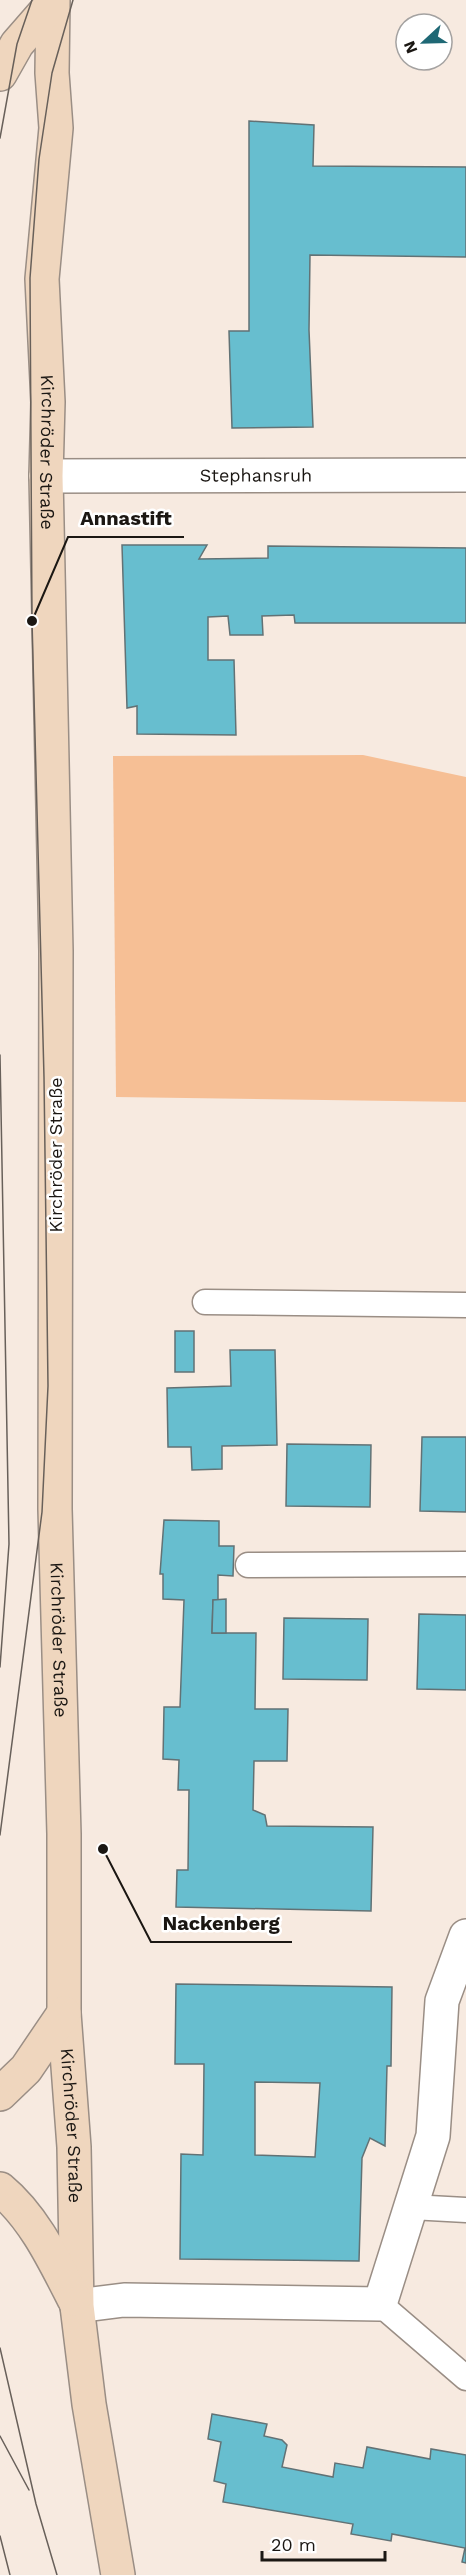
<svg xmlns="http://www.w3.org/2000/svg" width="466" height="2575" font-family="'Work Sans',sans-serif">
<rect width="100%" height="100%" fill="#f7eae0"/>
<!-- green -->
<path fill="#f6bf95" d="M 363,755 L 466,777 L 466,1102 L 116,1097 L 113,756 Z"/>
<!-- building -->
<g fill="#67becf" stroke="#627275" stroke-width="1.5" fill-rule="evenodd">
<path d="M 249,121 L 314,125 L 313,166 L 466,167 L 466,257 L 310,255 L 309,330 L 313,427 L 232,428 L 229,331 L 249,331 Z"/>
<path d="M 122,545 L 207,545 L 199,559 L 268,558 L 268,546 L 466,548 L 466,623 L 295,623 L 294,615 L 262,616 L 263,635 L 230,635 L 228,616 L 208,617 L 208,660 L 234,660 L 236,735 L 137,734 L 137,706 L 127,708 Z"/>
<rect x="175" y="1331" width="19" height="41"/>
<path d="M 230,1350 L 275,1350 L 277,1445 L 222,1446 L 222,1469 L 192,1470 L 191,1447 L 168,1447 L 167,1388 L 231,1386 Z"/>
<path d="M 422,1437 L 466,1437 L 466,1512 L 420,1511 Z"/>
<path d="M 287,1444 L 371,1445 L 370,1507 L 286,1506 Z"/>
<path d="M 164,1520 L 219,1521 L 219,1546 L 234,1546 L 233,1576 L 218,1575 L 218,1600 L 213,1600 L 212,1633 L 256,1633 L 255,1709 L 288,1709 L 287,1761 L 254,1761 L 253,1810 L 265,1815 L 267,1826 L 373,1827 L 371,1911 L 176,1907 L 177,1870 L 188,1870 L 189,1790 L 178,1790 L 179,1760 L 163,1759 L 164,1707 L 180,1707 L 184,1600 L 163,1599 L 163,1574 L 160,1574 Z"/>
<path d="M 226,1599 L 226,1633 L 212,1633 L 213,1600 Z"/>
<path d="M 419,1614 L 466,1615 L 466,1690 L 417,1689 Z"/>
<path d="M 284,1618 L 368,1619 L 367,1680 L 283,1679 Z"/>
<path d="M 176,1984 L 392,1987 L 391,2066 L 387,2066 L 385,2146 L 370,2138 L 362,2158 L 359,2261 L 180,2259 L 181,2154 L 203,2155 L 204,2064 L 175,2064 ZM 255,2082 L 320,2083 L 315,2157 L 255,2155 Z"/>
<path d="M 212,2414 L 267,2424 L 264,2436 L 282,2440 L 287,2445 L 282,2467 L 333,2477 L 335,2463 L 363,2468 L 367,2447 L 430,2459 L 431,2449 L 466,2455 L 466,2563 L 462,2562 L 465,2548 L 392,2534 L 391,2541 L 351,2534 L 353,2524 L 223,2502 L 226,2484 L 214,2481 L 221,2442 L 208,2439 Z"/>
</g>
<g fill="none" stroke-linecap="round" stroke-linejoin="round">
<!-- lane casing -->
<g stroke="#9a8e85" stroke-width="27">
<g id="lane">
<path d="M 205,1302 L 466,1305"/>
<path d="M 248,1565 L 466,1564"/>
<path d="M 411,2207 L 466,2210"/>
<path d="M 380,2304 L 466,2378"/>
</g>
</g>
<!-- street casing -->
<g stroke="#9a8e85" stroke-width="36">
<g id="street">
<path id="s1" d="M 46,476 L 466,475"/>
<path d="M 77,2306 L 124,2300 L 380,2304 L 433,2136 L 442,2001 L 466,1936"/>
</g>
</g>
<!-- secondary casing -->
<g stroke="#9a8e85" stroke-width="36">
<g id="secondary">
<path id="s2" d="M 53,0 L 52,73 L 56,128 L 42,279 L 48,402 L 46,476 L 56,951 L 55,1509 L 64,1834 L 64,2013 L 74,2147 L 77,2306 L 89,2404 L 118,2575"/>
<path d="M 0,74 L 17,44 L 52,4"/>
<path d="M 0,2094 L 26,2069 L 64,2013"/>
<path d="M 0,2189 C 34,2217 54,2260 74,2299"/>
</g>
</g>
<!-- lane -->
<use href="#lane" stroke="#fff" stroke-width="24"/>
<!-- street -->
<use href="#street" stroke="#fff" stroke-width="33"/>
<!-- secondary -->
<use href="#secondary" stroke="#efd6be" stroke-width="33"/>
<!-- tram -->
<g stroke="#68605a" stroke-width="1.5">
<path d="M 0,138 L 17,44 L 32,0"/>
<path d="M 0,1055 L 9,1544 L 0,1667"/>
<path d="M 0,1835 L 42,1512 L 48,1386 L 44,1077 L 32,621 L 30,278 L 39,159 L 52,73 L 73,0"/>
<path d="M 0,2348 L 36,2504 L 57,2575"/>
<path d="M 0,2436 L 29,2490"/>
<path d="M 0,2536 L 10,2575"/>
</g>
</g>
<g text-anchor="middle" stroke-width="5" stroke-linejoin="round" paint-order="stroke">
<!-- street labels -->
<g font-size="18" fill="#1b1713" stroke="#fff">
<text dy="6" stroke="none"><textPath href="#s2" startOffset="453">Kirchröder Straße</textPath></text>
<text dy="6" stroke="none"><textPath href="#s1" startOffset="210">Stephansruh</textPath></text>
<text transform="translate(56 1155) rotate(-90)" y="6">Kirchröder Straße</text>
<text dy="6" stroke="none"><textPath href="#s2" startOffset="1641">Kirchröder Straße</textPath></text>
<text dy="6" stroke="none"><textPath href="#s2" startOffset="2127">Kirchröder Straße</textPath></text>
</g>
</g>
<!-- callouts -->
<path fill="none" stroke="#1b1713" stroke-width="2" d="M32 621L68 537H184M103 1849L151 1942H292"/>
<g fill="#1b1713" stroke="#fff" stroke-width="2">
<circle cx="32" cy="621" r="6"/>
<circle cx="103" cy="1849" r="6"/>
</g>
<g font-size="20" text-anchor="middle" font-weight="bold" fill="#1b1713" stroke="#fff" stroke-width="5" stroke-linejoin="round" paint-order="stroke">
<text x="126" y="525">Annastift</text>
<text x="221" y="1930">Nackenberg</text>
</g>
<!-- north arrow -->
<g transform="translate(424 42) rotate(248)"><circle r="28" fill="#ffffff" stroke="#a4a2a1" stroke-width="1.5"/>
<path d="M0-4.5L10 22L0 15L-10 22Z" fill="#1f6875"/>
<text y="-9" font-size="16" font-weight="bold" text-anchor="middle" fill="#1b1713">N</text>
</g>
<!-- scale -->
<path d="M262 2551v9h123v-9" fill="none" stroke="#1b1713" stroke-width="3"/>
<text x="271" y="2551" font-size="18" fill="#1b1713" stroke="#ffffff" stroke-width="4.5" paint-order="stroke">20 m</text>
</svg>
